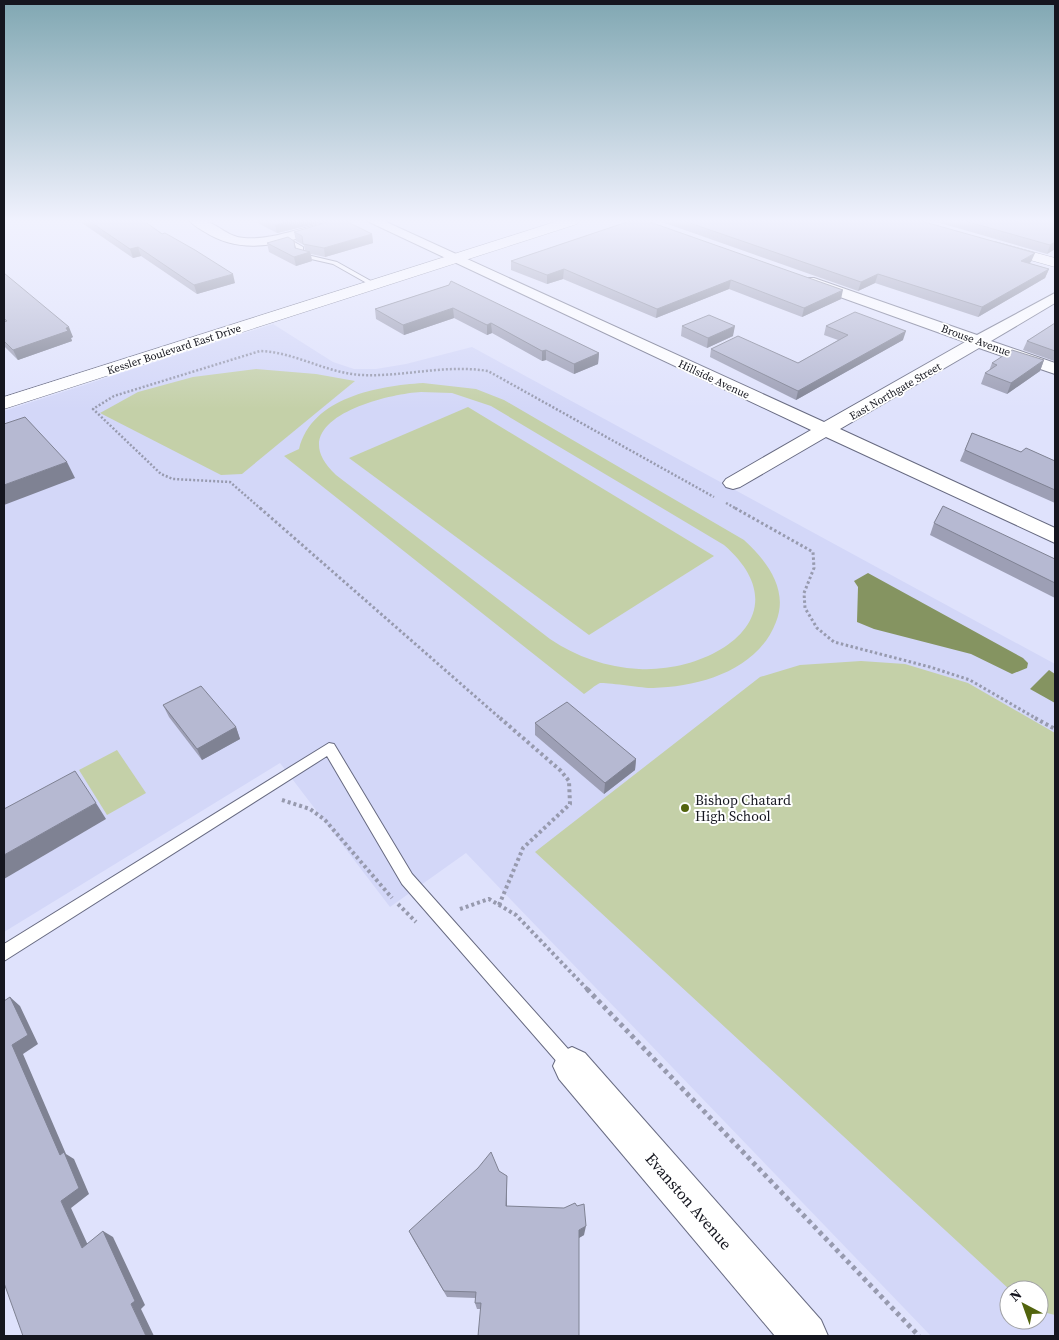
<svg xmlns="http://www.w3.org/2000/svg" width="1059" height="1340" font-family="'Source Serif 4',serif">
<rect width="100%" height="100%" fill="#dfe2fc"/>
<!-- built -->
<path fill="#d3d7f8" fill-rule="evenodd" d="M 273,324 L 333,362 L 354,369 L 376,369 L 406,364 L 472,347 L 1055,664 L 1055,1336 L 931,1336 L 466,853 L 390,907 L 280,763 L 4,932 L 4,411 ZM 1009,1290 L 1039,1290 L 1039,1320 L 1009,1320 Z"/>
<!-- green -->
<g fill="#c4d0a8" fill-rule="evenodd">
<path d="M 256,369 L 316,374 L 355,381 L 242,474 L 221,475 L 100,413 L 138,392 L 193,377 Z"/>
<path d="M 423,383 L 476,389 L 504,400 L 744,540 C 767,561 789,590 776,622 C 758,670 700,687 653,688 C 643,688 605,682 600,683 C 595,685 589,691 584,694 L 284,456 L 299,449 C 312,397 378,386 423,383 ZM 421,392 L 452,393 L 491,406 L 724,545 C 804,615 714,673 639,669 C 606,667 577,657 550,639 L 336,475 C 278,421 384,394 421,392 Z"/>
<path d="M 468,407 L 714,556 L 589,635 L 349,458 Z"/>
<path d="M 861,661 L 905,664 L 968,683 L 1055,733 L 1055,1315 L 1039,1311 L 1039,1290 L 1010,1290 L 535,852 L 760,677 L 800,665 Z"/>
<path d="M 117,750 L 146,793 L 107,815 L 79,770 Z"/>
</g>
<!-- water -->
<g fill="#859461">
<path d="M 868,573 L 1023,658 L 1028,663 L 1027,668 L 1012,674 L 971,654 L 874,629 L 857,622 L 858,587 L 854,581 Z"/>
<path d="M 1049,670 L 1055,674 L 1055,703 L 1030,689 Z"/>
</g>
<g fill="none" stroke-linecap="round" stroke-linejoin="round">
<!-- service casing -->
<g stroke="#676a81" stroke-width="2">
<g id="service">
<path d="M 280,236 L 284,236 L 303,247 L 303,254 L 337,262 L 378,285 L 372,286 L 333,264 L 298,256 L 298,249 L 280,238 Z"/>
<path d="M 329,743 L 334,744 L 412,874 L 577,1059 L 580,1065 L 577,1071 L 571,1074 L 565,1071 L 402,884 L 327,756 L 4,961 L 4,944 Z"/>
</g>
</g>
<!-- minor casing -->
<g stroke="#676a81" stroke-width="2">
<g id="minor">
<path d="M 190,221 C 194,221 201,220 205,221 C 219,225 228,237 244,238 C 279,241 311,221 346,221 L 345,224 C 299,237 250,261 205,232 C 200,229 194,226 190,221 Z"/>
<path d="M 367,221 L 384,221 L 824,422 L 965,342 L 804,284 L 802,281 L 804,278 L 814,278 L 977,335 L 1055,293 L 1055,303 L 991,341 L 1055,363 L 1055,374 L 979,348 L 840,429 L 1055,528 L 1055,543 L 826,437 L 740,487 L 733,489 L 726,487 L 723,483 L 726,479 L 811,430 Z"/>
<path d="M 572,1047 L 585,1053 L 821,1320 L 828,1336 L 775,1336 L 559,1079 L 553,1066 L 559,1053 Z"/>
</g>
</g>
<!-- primary casing -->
<g stroke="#676a81" stroke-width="1">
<g id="primary">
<path d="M 558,221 L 579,221 L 577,224 L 4,409 L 4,397 Z"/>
<path d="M 996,242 L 1055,258 L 1055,267 L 991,249 L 989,246 Z"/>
</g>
</g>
<!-- path-far3 -->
<g stroke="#979aae" stroke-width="2.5" stroke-dasharray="2 2" stroke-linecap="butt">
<path d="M 726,503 L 737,509"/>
<path d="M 261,509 L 230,482 L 173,479 L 161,474 L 93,409 L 114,396 L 260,351 C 295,352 326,373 361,375 C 404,377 445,364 488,371 L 714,497"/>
</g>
<!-- path-far2 -->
<g stroke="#979aae" stroke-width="3" stroke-dasharray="2.5 2.5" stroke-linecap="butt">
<path d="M 260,508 L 501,719"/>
<path d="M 735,508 L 813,552 L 814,568 L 804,593 L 805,608 L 817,628 L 834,642 L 930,667 L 970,680 L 1037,719"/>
</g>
<!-- path-far1 -->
<g stroke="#979aae" stroke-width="4" stroke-dasharray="3 3" stroke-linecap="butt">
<path d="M 1035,718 L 1055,729"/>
<path d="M 282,800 L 310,809 L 325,820 L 392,898"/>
<path d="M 398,904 L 416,922"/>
<path d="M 499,905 L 523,848 L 570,804 L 569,781 L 561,771 L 500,718"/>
<path d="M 460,909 L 489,899 L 516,915 L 588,990"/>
</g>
<!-- path -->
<path stroke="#979aae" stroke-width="5" stroke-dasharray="4 4" stroke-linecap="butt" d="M 587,989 L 919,1336"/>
<!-- service -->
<use href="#service" fill="#fff" fill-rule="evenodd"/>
<!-- minor -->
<use href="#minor" fill="#fff" fill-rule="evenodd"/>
<!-- primary -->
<use href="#primary" fill="#fff" fill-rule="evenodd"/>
</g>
<!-- wall -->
<g fill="#9d9fb5">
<path d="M 79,221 L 144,221 L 235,283 L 197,294 L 141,256 L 133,258 Z"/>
<path d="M 254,221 L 327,221 L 277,233 Z"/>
<path d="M 630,221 L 841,299 L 802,317 L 729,289 L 656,318 L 563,279 L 547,284 L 511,270 L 511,261 Z"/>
<path d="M 659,221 L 921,221 L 1031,262 L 1029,263 L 1049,269 L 1045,278 L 978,317 L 875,283 L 858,291 Z"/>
<path d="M 933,221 L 1055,221 L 1055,249 L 1047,254 Z"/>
<path d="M 294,232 L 372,234 L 373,243 L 325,257 L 311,254 L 312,261 L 296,266 L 269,252 L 267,243 L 294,241 L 296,248 L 305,251 L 304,245 L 296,241 Z"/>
<path d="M 4,273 L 73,337 L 71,338 L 72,341 L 18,360 L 4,346 Z"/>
<path d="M 449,285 L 599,353 L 598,364 L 574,374 L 546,360 L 542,361 L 492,333 L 487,335 L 454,318 L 404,335 L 376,319 L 375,309 Z"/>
<path d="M 1055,323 L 1055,360 L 1054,361 L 1023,350 L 1027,341 Z"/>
<path d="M 682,326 L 733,336 L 707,348 L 681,336 Z"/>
<path d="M 826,326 L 903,340 L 796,400 L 710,357 L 711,349 L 798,363 L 838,340 L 824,335 Z"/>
<path d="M 1044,360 L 1040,371 L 1007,394 L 981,384 L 985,373 L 989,371 L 992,363 Z"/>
<path d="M 972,433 L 1021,452 L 1055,461 L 1055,503 L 960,461 Z"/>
<path d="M 934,523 L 1055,559 L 1055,598 L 930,535 Z"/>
<path d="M 163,705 L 236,727 L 240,739 L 202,760 L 169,717 Z"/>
<path d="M 535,723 L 636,759 L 635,770 L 604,794 L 535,735 Z"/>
<path d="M 499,1171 L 507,1176 L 507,1206 L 584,1235 L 579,1238 L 480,1309 L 477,1309 L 475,1303 L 475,1298 L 447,1297 L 413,1239 L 409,1231 Z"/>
</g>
<!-- shaded-wall -->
<g fill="#7f8293">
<path d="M 289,221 L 327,221 L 277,233 L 275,225 Z"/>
<path d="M 372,234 L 373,243 L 325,257 L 324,248 Z"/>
<path d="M 294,241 L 296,250 L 310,252 L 312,261 L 296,266 L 294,257 L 295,248 Z"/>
<path d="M 1055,242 L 1055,249 L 1047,254 L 1050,245 Z"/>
<path d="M 138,247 L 141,256 L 133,258 L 130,249 Z"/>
<path d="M 1035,253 L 1031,262 L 1017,270 L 1021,261 Z"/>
<path d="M 564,269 L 563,279 L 547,284 L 547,275 Z"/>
<path d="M 1049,269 L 1045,278 L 978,317 L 982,307 Z"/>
<path d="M 233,274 L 235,283 L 197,294 L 194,285 Z"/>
<path d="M 878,274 L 875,283 L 858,291 L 861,282 Z"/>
<path d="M 731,280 L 729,289 L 656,318 L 657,309 Z"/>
<path d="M 843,290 L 841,299 L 802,317 L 804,308 Z"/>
<path d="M 453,308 L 454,318 L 404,335 L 403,325 Z"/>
<path d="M 491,323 L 492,333 L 487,335 L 487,325 Z"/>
<path d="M 735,326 L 733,336 L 707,348 L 708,338 Z"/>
<path d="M 69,327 L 73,337 L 71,338 L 72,341 L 18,360 L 13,350 Z"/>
<path d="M 906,331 L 903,340 L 796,400 L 798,391 Z"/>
<path d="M 546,350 L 546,360 L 542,361 L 542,351 Z"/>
<path d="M 599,353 L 598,364 L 574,374 L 574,364 Z"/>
<path d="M 1044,360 L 1040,371 L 1007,394 L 1011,383 Z"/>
<path d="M 67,462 L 75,478 L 4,505 L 4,485 Z"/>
<path d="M 236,727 L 240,739 L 202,760 L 197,749 Z"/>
<path d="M 636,759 L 635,770 L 604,794 L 605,783 Z"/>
<path d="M 96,803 L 106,819 L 4,879 L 4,855 Z"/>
<path d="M 10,997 L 20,1006 L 38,1044 L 23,1054 L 66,1154 L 74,1159 L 89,1194 L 71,1208 L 92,1254 L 82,1248 L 61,1201 L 12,1045 Z"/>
<path d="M 507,1176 L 507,1215 L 506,1206 Z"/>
<path d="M 586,1226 L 584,1235 L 577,1239 L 579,1230 Z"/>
<path d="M 103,1231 L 113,1237 L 145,1305 L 141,1309 L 154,1336 L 146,1336 L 131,1304 Z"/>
</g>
<!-- building -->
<g fill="#b6b9d2" stroke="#7f8293">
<path d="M 89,221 L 144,221 L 162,234 L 165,233 L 195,250 L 233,274 L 194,285 L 138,247 L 130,249 Z"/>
<path d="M 268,221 L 289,221 L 275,225 Z"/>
<path d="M 331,221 L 346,221 L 372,234 L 324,248 L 303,244 L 302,236 L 294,232 Z"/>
<path d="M 630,221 L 647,221 L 843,290 L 804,308 L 731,280 L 657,309 L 564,269 L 547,275 L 511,261 Z"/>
<path d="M 684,221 L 921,221 L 1035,253 L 1021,261 L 1049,269 L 982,307 L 878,274 L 861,282 Z"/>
<path d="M 965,221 L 1055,221 L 1055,242 L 1050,245 Z"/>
<path d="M 288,237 L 294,241 L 295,248 L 310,252 L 294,257 L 267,243 Z"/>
<path d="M 4,273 L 69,327 L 66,328 L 68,331 L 13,350 L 4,341 L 4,322 L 7,321 L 4,318 Z"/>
<path d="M 451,281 L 599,353 L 574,364 L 546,350 L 542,351 L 491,323 L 487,325 L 453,308 L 403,325 L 375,309 L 449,285 Z"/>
<path d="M 855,312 L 906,331 L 798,391 L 711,349 L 738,336 L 798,363 L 848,335 L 826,326 Z"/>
<path d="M 709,315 L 735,326 L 708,338 L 682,326 Z"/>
<path d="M 1055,323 L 1055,351 L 1027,341 Z"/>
<path d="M 1012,350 L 1044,360 L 1011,383 L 985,373 L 997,365 L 992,363 Z"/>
<path d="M 25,417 L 67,462 L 4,485 L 4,424 Z"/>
<path d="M 972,433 L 1021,452 L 1026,448 L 1055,461 L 1055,490 L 965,450 Z"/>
<path d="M 943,506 L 1055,559 L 1055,583 L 934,523 Z"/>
<path d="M 201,686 L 236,727 L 197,749 L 163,705 Z"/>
<path d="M 567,702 L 636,759 L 605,783 L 535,723 Z"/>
<path d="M 75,771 L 96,803 L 4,855 L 4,809 Z"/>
<path d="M 10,997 L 28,1035 L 12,1045 L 60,1155 L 64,1152 L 79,1188 L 61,1201 L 82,1248 L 103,1231 L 135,1301 L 131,1304 L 146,1336 L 23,1336 L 4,1283 L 4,1001 Z"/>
<path d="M 491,1152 L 499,1171 L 507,1176 L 506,1206 L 564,1208 L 575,1203 L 577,1206 L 584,1204 L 586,1226 L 579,1230 L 579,1336 L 478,1336 L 481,1303 L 475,1303 L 476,1292 L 444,1291 L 409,1231 L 478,1168 Z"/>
</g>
<!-- sky -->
<linearGradient id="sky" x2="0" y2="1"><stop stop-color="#80a7b2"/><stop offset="0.54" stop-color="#f1f2fe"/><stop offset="1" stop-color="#f1f2fe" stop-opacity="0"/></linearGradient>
<rect width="1059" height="409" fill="url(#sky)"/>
<!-- markers -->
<circle fill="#52640d" stroke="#fff" stroke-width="2" cx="685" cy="808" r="5"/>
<g text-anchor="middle" stroke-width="4" stroke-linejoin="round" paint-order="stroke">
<!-- far-street labels -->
<g font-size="11" fill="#15161f" stroke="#fff">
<text transform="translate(976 340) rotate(20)" y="4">Brouse Avenue</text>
<text transform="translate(174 349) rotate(-18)" y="4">Kessler Boulevard East Drive</text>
<text transform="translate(714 379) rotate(25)" y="4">Hillside Avenue</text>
<text transform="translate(895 391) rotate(-30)" y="4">East Northgate Street</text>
</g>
<!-- poi labels -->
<g font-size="14" fill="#15161f" stroke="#fff" text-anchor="start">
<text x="695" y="805">Bishop Chatard<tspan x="695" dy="16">High School</tspan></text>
</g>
<!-- near-street labels -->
<g font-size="16" fill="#15161f" stroke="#fff">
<text transform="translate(689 1201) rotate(49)" y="6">Evanston Avenue</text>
</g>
</g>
<!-- border -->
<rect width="1059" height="1340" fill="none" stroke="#15161f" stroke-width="10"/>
<!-- north arrow -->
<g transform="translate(1024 1305) rotate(319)"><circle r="24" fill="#ffffff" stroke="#a1a2a5"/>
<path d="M0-4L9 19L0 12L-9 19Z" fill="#52640d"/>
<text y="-8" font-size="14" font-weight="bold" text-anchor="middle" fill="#15161f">N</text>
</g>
</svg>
